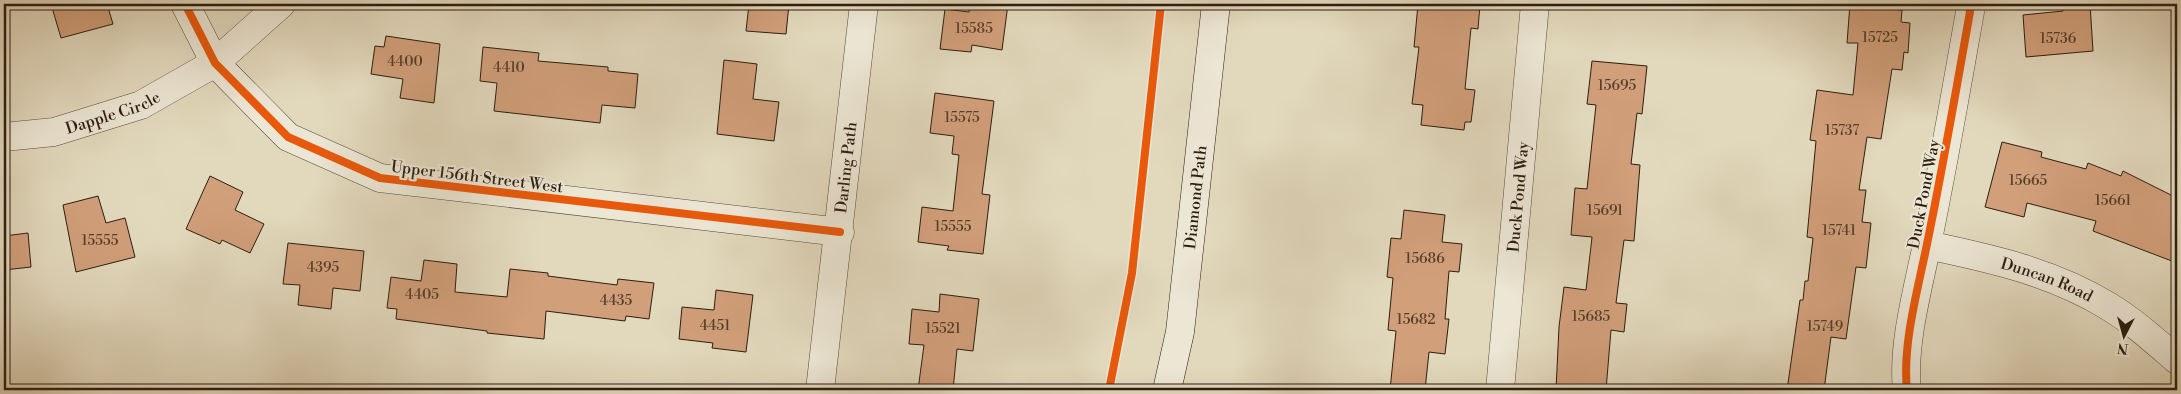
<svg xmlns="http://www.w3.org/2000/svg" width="2181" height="394" font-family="'Libre Bodoni',serif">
<rect width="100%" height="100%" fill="#e2d9bd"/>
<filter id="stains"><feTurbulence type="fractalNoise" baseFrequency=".004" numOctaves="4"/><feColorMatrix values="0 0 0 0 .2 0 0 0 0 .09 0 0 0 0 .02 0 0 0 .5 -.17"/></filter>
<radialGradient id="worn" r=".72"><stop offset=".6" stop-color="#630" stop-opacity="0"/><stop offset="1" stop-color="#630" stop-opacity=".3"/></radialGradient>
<!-- building -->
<g fill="#d19f7a" stroke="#2c1d11">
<path d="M 51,4 L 107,4 L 113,24 L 61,38 Z"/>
<path d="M 749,4 L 789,4 L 786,34 L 746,31 Z"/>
<path d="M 970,4 L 1008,4 L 1002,50 L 972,45 L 971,52 L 940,49 L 945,9 L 969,12 Z"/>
<path d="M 1418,4 L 1480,4 L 1478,29 L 1471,28 L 1465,89 L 1475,90 L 1471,122 L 1465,122 L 1464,130 L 1421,125 L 1423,105 L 1412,104 L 1419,47 L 1414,47 Z"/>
<path d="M 1850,4 L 1888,4 L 1887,9 L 1902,10 L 1901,22 L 1910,23 L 1908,53 L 1904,52 L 1902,70 L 1892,69 L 1881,139 L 1867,137 L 1859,190 L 1866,190 L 1862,222 L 1871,223 L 1866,268 L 1856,267 L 1846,339 L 1831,337 L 1824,390 L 1787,390 L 1800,300 L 1803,300 L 1805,281 L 1808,281 L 1813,238 L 1807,237 L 1816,141 L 1810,140 L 1817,90 L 1853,95 L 1858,43 L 1847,43 Z"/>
<path d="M 2063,4 L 2090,4 L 2093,51 L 2026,57 L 2023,15 L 2063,11 Z"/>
<path d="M 386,36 L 440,44 L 434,103 L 400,98 L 403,79 L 371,74 L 375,46 L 384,47 Z"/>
<path d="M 483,47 L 539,53 L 538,61 L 608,67 L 608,71 L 638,74 L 635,108 L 602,105 L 600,123 L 494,111 L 497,83 L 480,81 Z"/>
<path d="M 724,60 L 757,64 L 753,99 L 779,102 L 774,141 L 717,134 Z"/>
<path d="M 1592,61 L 1647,66 L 1642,114 L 1637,113 L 1631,164 L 1640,165 L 1634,241 L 1624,240 L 1616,303 L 1627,304 L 1624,332 L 1611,330 L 1606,390 L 1556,390 L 1559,327 L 1564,287 L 1586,290 L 1592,237 L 1571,235 L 1575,188 L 1587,189 L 1596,105 L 1587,104 Z"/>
<path d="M 935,93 L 994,101 L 982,194 L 990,195 L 983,254 L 947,250 L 949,246 L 918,242 L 922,207 L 953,211 L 959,155 L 952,154 L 954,136 L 930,133 Z"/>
<path d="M 2002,142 L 2042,152 L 2041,157 L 2086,169 L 2088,163 L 2121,176 L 2123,171 L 2177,198 L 2177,263 L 2093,231 L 2096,221 L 2027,203 L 2024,217 L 1985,207 Z"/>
<path d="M 210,176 L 243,192 L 235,210 L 264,224 L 250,253 L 222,240 L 220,244 L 186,229 Z"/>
<path d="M 98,196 L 106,223 L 125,218 L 135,257 L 76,272 L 63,205 Z"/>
<path d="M 1404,210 L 1445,215 L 1442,242 L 1462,244 L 1459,272 L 1449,271 L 1445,319 L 1449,319 L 1445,354 L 1429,352 L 1425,390 L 1390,390 L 1396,331 L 1388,330 L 1393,278 L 1387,277 L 1391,238 L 1401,239 Z"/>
<path d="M 28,233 L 31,267 L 4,270 L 4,236 Z"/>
<path d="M 288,243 L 364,251 L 360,291 L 333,288 L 331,309 L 298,305 L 300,285 L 283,284 Z"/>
<path d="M 424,260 L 457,264 L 455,292 L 507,297 L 510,269 L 548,273 L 548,276 L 617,285 L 618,279 L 654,283 L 649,319 L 626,316 L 625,321 L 546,311 L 544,339 L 487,333 L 487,331 L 396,319 L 397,309 L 387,308 L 391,277 L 421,281 Z"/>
<path d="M 716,290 L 753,295 L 746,352 L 712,348 L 713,343 L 679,339 L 682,307 L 714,310 Z"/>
<path d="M 940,294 L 979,299 L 973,351 L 957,349 L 953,390 L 918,390 L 924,345 L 909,344 L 912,309 L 939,312 Z"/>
</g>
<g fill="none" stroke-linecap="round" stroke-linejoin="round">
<!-- street casing -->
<g stroke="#5a4c3c" stroke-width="29">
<g id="street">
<path d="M 185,4 L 215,63 L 288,137 L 380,178 L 840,232"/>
<path id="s1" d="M 4,137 L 54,132 L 141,105 L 215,63 L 281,4"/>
<path id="s2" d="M 1927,245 C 1989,258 2053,272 2108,306 C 2133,321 2155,341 2177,360"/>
<path id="s3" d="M 820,390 L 864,4"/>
<path id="s4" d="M 1500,390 L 1535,4"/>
<path d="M 1907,390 C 1902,345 1918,289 1927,244 C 1943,167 1956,90 1970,12 L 1969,4"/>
</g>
</g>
<!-- secondary casing -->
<g stroke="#2c1d11" stroke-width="29">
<g id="secondary">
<path id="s5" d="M 1167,390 L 1180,332 L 1216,4"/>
</g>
</g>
<!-- street -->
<use href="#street" stroke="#ece6d4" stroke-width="28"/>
<!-- secondary -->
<use href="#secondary" stroke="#ece6d4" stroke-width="28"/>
<!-- cycleway casing -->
<g stroke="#ece6d4" stroke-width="11">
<g id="cycleway">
<path d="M 185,4 L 215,63 L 288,137 L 380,178 L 840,232"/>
<path d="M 1109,390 L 1132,273 L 1161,4"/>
<path d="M 1907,390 C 1902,345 1918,289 1927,244 C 1943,167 1956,90 1970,12 L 1969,4"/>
</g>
</g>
<!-- cycleway -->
<use href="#cycleway" stroke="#e8590c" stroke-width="8"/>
</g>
<g text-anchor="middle" stroke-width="4" stroke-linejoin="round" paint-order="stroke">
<!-- number labels -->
<g font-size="14" fill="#553e2b">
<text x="974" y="33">15585</text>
<text x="1880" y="42">15725</text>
<text x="2058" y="43">15736</text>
<text x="405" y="66">4400</text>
<text x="509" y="72">4410</text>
<text x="1617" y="90">15695</text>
<text x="962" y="122">15575</text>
<text x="1842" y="135">15737</text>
<text x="2028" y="185">15665</text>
<text x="2113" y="205">15661</text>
<text x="1605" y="215">15691</text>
<text x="953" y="231">15555</text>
<text x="1839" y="235">15741</text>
<text x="100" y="245">15555</text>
<text x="1425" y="263">15686</text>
<text x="323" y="272">4395</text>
<text x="422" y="299">4405</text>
<text x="616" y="305">4435</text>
<text x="1591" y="321">15685</text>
<text x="1416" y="324">15682</text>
<text x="715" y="330">4451</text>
<text x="1825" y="331">15749</text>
<text x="943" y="333">15521</text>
</g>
<!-- street labels -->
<g font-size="16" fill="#2c1d11" stroke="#ece6d4">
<text dy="6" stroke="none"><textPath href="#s1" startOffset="112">Dapple Circle</textPath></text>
<text dy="6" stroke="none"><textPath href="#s3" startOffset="224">Darling Path</textPath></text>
<text transform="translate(477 176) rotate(7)" y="6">Upper 156th Street West</text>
<text transform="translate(1923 194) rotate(-79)" y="6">Duck Pond Way</text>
<text dy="6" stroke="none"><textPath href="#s5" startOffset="195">Diamond Path</textPath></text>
<text dy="6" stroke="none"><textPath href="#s4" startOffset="194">Duck Pond Way</textPath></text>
<text dy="6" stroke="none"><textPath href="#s2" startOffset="125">Duncan Road</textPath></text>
</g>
</g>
<!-- margin -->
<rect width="2181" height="394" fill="none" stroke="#e2d9bd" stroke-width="20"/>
<rect x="5" y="5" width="2171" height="384" fill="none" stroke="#2c1d11" stroke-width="2.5"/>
<rect x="10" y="10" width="2161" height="374" fill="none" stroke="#2c1d11"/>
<!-- north arrow -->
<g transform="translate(2124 336) rotate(186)" stroke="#ece6d4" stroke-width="4" paint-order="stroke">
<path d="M0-4L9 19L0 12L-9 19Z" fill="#2c1d11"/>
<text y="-8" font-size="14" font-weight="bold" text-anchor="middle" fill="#2c1d11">N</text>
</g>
<rect width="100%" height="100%" filter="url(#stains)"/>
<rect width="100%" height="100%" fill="url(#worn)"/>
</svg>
